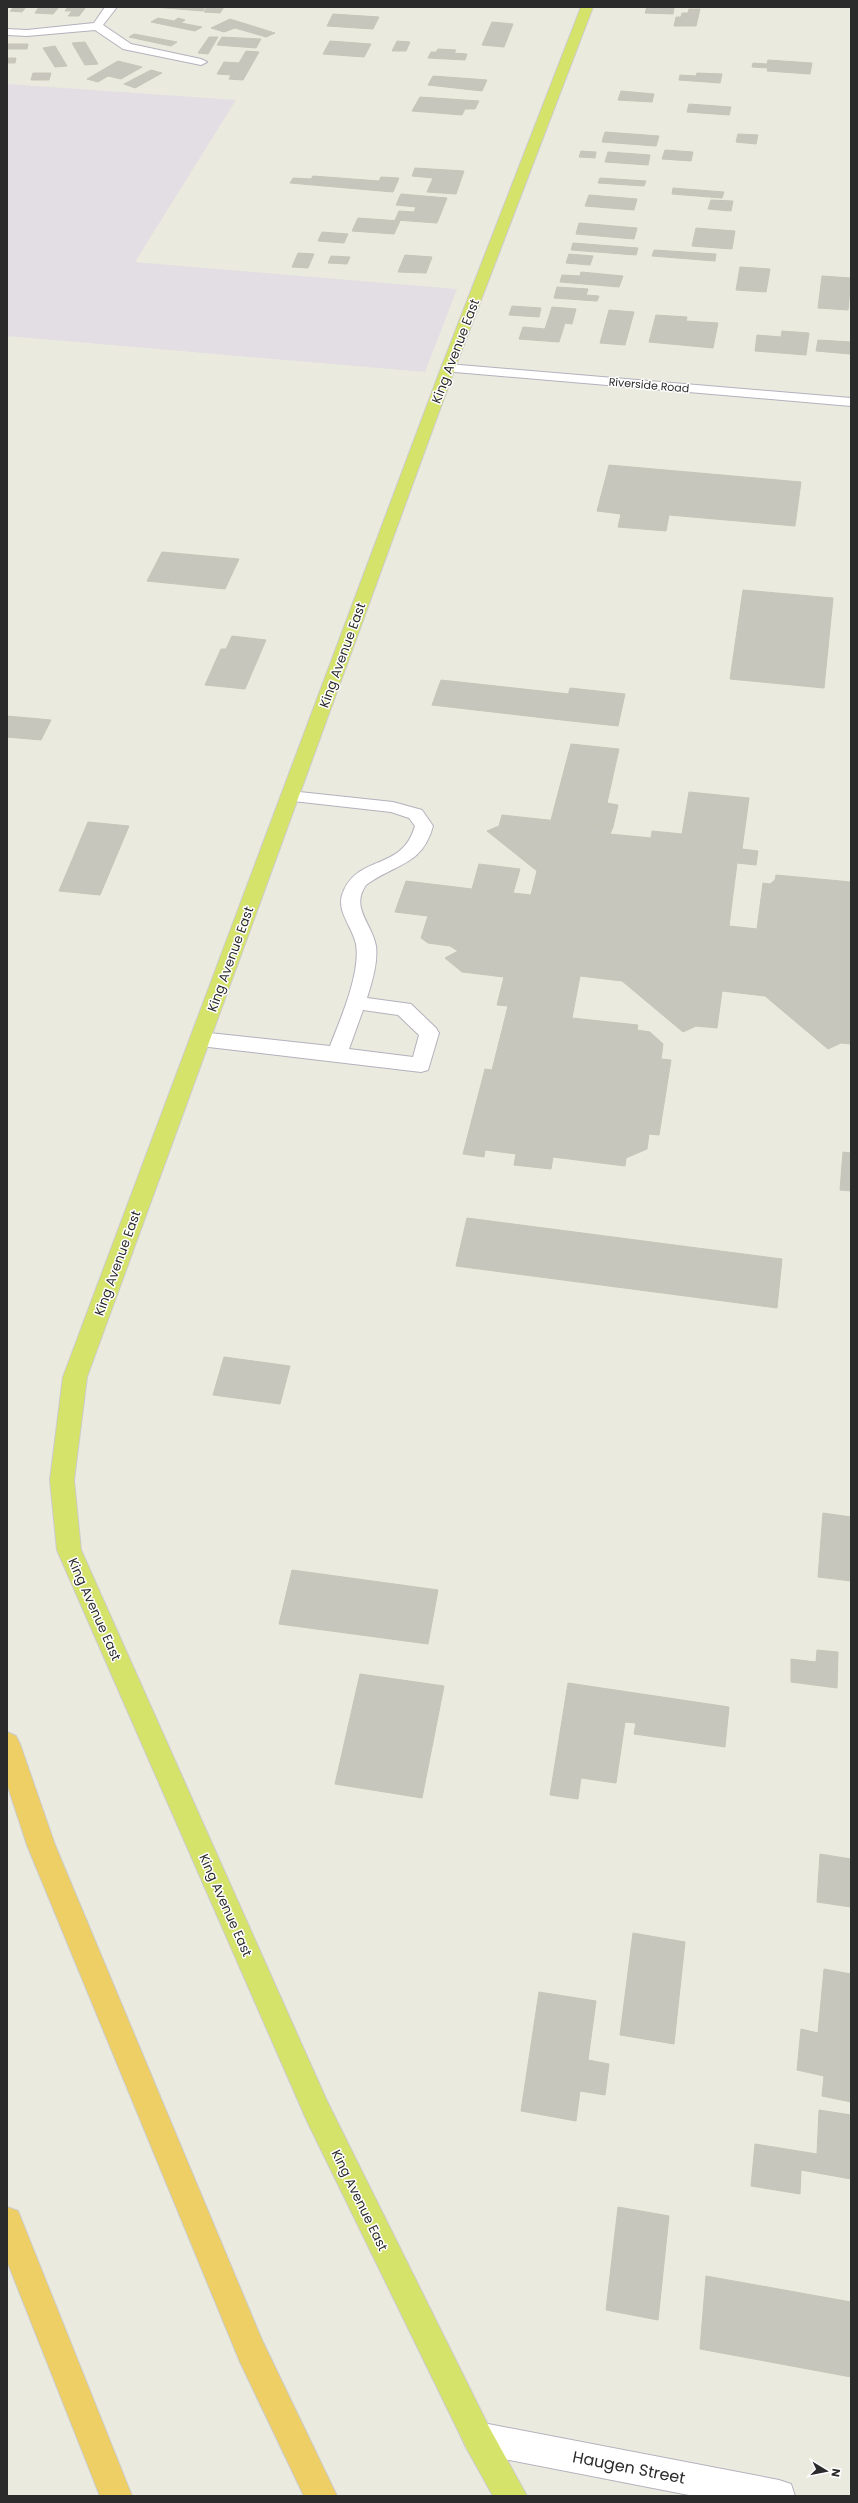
<svg xmlns="http://www.w3.org/2000/svg" width="858" height="2503" font-family="Poppins,sans-serif">
<rect width="100%" height="100%" fill="#ebeade"/>
<!-- industrial -->
<path fill="#e2dee4" d="M 7,84 L 236,100 L 135,262 L 457,289 L 425,372 L 7,336 Z"/>
<!-- building -->
<g fill="#c7c6bd" stroke="#c6c6b8">
<path d="M 14,7 L 26,7 L 22,12 L 10,11 Z"/>
<path d="M 39,7 L 48,8 L 59,7 L 53,14 L 35,13 Z"/>
<path d="M 68,7 L 86,7 L 79,16 L 68,16 L 72,11 L 65,11 Z"/>
<path d="M 153,7 L 205,7 L 203,11 Z"/>
<path d="M 207,7 L 224,7 L 220,13 L 204,12 Z"/>
<path d="M 647,7 L 662,7 L 674,8 L 673,14 L 645,13 Z"/>
<path d="M 689,9 L 700,9 L 696,26 L 674,26 L 676,17 L 681,17 L 682,13 L 688,13 Z"/>
<path d="M 333,14 L 379,17 L 373,29 L 327,26 Z"/>
<path d="M 158,18 L 174,21 L 178,18 L 185,20 L 181,23 L 202,27 L 195,31 L 151,22 Z"/>
<path d="M 230,19 L 275,33 L 266,37 L 235,28 L 224,32 L 211,28 Z"/>
<path d="M 492,22 L 513,24 L 504,47 L 482,45 Z"/>
<path d="M 134,34 L 177,42 L 171,46 L 129,37 Z"/>
<path d="M 209,37 L 218,37 L 208,54 L 198,53 Z"/>
<path d="M 222,37 L 261,39 L 256,48 L 217,45 Z"/>
<path d="M 330,41 L 371,44 L 364,57 L 323,54 Z"/>
<path d="M 397,41 L 410,42 L 406,51 L 392,51 Z"/>
<path d="M 85,42 L 98,64 L 85,65 L 72,43 Z"/>
<path d="M 7,44 L 28,44 L 27,49 L 7,49 Z"/>
<path d="M 55,46 L 67,66 L 55,67 L 43,48 Z"/>
<path d="M 438,49 L 456,50 L 454,53 L 467,54 L 465,60 L 428,58 L 431,52 L 436,52 Z"/>
<path d="M 246,51 L 259,52 L 243,80 L 229,79 L 231,75 L 217,74 L 224,62 L 239,63 Z"/>
<path d="M 7,58 L 16,58 L 15,63 L 7,63 Z"/>
<path d="M 768,60 L 812,63 L 810,74 L 767,71 L 768,68 L 752,67 L 753,63 L 767,64 Z"/>
<path d="M 118,61 L 142,67 L 121,79 L 108,76 L 98,82 L 87,79 Z"/>
<path d="M 151,70 L 162,73 L 135,88 L 124,84 Z"/>
<path d="M 33,73 L 51,73 L 49,80 L 31,80 Z"/>
<path d="M 697,73 L 722,74 L 720,83 L 679,80 L 680,75 L 696,76 Z"/>
<path d="M 433,76 L 487,80 L 482,91 L 428,85 Z"/>
<path d="M 621,91 L 654,94 L 652,102 L 618,100 Z"/>
<path d="M 420,97 L 479,101 L 475,109 L 465,109 L 462,115 L 412,111 Z"/>
<path d="M 689,104 L 731,107 L 729,115 L 687,112 Z"/>
<path d="M 605,132 L 659,136 L 656,146 L 602,142 Z"/>
<path d="M 738,134 L 758,135 L 756,144 L 736,142 Z"/>
<path d="M 665,150 L 693,152 L 691,161 L 662,159 Z"/>
<path d="M 581,151 L 596,152 L 595,158 L 579,157 Z"/>
<path d="M 608,152 L 650,155 L 648,165 L 605,162 Z"/>
<path d="M 415,168 L 464,171 L 456,194 L 427,192 L 433,178 L 412,176 Z"/>
<path d="M 313,176 L 379,181 L 381,177 L 399,178 L 393,192 L 290,183 L 293,178 L 311,179 Z"/>
<path d="M 600,178 L 646,181 L 644,186 L 598,183 Z"/>
<path d="M 673,188 L 724,192 L 722,198 L 672,194 Z"/>
<path d="M 401,194 L 447,198 L 437,223 L 395,220 L 399,211 L 414,212 L 416,207 L 396,205 Z"/>
<path d="M 589,195 L 637,199 L 634,210 L 585,206 Z"/>
<path d="M 711,200 L 733,201 L 731,211 L 708,209 Z"/>
<path d="M 358,218 L 400,221 L 394,234 L 352,231 Z"/>
<path d="M 579,223 L 637,228 L 634,239 L 576,234 Z"/>
<path d="M 696,228 L 735,231 L 732,249 L 692,246 Z"/>
<path d="M 322,232 L 348,234 L 344,243 L 318,241 Z"/>
<path d="M 573,243 L 638,248 L 636,255 L 571,250 Z"/>
<path d="M 654,250 L 716,254 L 715,261 L 652,256 Z"/>
<path d="M 298,253 L 314,254 L 308,268 L 292,267 Z"/>
<path d="M 569,254 L 593,256 L 590,265 L 566,263 Z"/>
<path d="M 405,255 L 432,257 L 426,273 L 398,272 Z"/>
<path d="M 331,256 L 350,257 L 347,264 L 328,263 Z"/>
<path d="M 740,267 L 770,269 L 766,292 L 736,290 Z"/>
<path d="M 581,272 L 623,276 L 619,287 L 560,282 L 562,275 L 580,276 Z"/>
<path d="M 822,276 L 851,278 L 848,310 L 818,308 Z"/>
<path d="M 557,287 L 588,289 L 586,295 L 599,296 L 597,301 L 554,298 Z"/>
<path d="M 512,306 L 541,308 L 539,317 L 509,315 Z"/>
<path d="M 552,307 L 576,309 L 572,324 L 565,323 L 559,342 L 519,339 L 523,327 L 545,329 Z"/>
<path d="M 609,310 L 634,312 L 625,345 L 600,343 Z"/>
<path d="M 656,315 L 687,317 L 686,321 L 718,323 L 713,348 L 649,342 Z"/>
<path d="M 782,331 L 809,333 L 806,355 L 755,351 L 757,335 L 781,337 Z"/>
<path d="M 818,340 L 851,342 L 850,354 L 816,351 Z"/>
<path d="M 609,465 L 801,482 L 795,526 L 669,515 L 666,531 L 618,527 L 621,514 L 597,511 Z"/>
<path d="M 162,552 L 239,559 L 225,589 L 147,581 Z"/>
<path d="M 743,590 L 833,598 L 824,688 L 730,679 Z"/>
<path d="M 232,636 L 266,640 L 245,689 L 205,685 L 221,649 L 226,649 Z"/>
<path d="M 441,680 L 569,694 L 562,720 L 432,705 Z"/>
<path d="M 570,688 L 625,694 L 618,726 L 562,720 Z"/>
<path d="M 7,716 L 51,720 L 41,740 L 7,737 Z"/>
<path d="M 571,744 L 619,749 L 607,803 L 618,805 L 613,827 L 551,820 Z"/>
<path d="M 689,792 L 749,798 L 742,849 L 758,851 L 756,865 L 737,863 L 729,926 L 757,929 L 763,883 L 770,884 L 775,880 L 776,875 L 851,882 L 851,1044 L 841,1043 L 828,1049 L 765,996 L 722,991 L 717,1028 L 696,1026 L 683,1032 L 622,981 L 580,976 L 572,1018 L 638,1025 L 637,1030 L 650,1032 L 663,1044 L 661,1059 L 671,1060 L 659,1135 L 649,1134 L 647,1149 L 626,1158 L 625,1166 L 553,1157 L 551,1169 L 514,1165 L 516,1154 L 485,1150 L 484,1157 L 463,1154 L 485,1069 L 492,1070 L 508,1006 L 497,1005 L 504,977 L 462,972 L 445,958 L 458,951 L 450,946 L 428,943 L 421,938 L 428,916 L 395,912 L 406,881 L 472,889 L 479,864 L 520,869 L 513,893 L 531,895 L 537,871 L 487,831 L 499,826 L 502,815 L 613,827 L 610,834 L 651,838 L 652,831 L 682,834 Z"/>
<path d="M 88,822 L 129,826 L 100,895 L 59,891 Z"/>
<path d="M 843,1152 L 851,1153 L 851,1191 L 840,1190 Z"/>
<path d="M 467,1218 L 782,1259 L 777,1308 L 456,1266 Z"/>
<path d="M 224,1357 L 290,1366 L 280,1404 L 213,1395 Z"/>
<path d="M 823,1513 L 851,1517 L 851,1581 L 818,1577 Z"/>
<path d="M 292,1570 L 438,1590 L 428,1644 L 279,1624 Z"/>
<path d="M 817,1650 L 838,1652 L 837,1688 L 791,1682 L 791,1659 L 816,1662 Z"/>
<path d="M 360,1674 L 444,1686 L 422,1798 L 335,1784 Z"/>
<path d="M 568,1683 L 729,1707 L 725,1747 L 634,1734 L 636,1723 L 625,1722 L 616,1783 L 581,1778 L 578,1799 L 550,1795 Z"/>
<path d="M 820,1854 L 851,1859 L 851,1907 L 817,1902 Z"/>
<path d="M 633,1933 L 685,1942 L 674,2044 L 620,2035 Z"/>
<path d="M 824,1969 L 851,1974 L 851,2102 L 822,2096 L 824,2076 L 797,2070 L 801,2029 L 818,2033 Z"/>
<path d="M 539,1992 L 596,2001 L 588,2060 L 609,2064 L 605,2095 L 580,2091 L 576,2121 L 521,2111 Z"/>
<path d="M 819,2110 L 851,2115 L 851,2179 L 801,2170 L 800,2194 L 751,2186 L 755,2144 L 817,2154 Z"/>
<path d="M 618,2207 L 669,2216 L 658,2320 L 606,2310 Z"/>
<path d="M 706,2276 L 851,2302 L 851,2377 L 700,2349 Z"/>
</g>
<g fill="none" stroke-linecap="round" stroke-linejoin="round">
<!-- minor casing -->
<g stroke="#b4b1bd" stroke-width="2">
<g id="minor">
<path d="M 105,7 L 117,7 L 103,25 L 131,44 L 201,59 L 207,62 L 201,65 L 123,49 L 95,30 L 27,36 L 7,35 L 7,29 L 27,30 L 94,23 Z"/>
<path d="M 448,364 L 851,398 L 851,406 L 443,371 L 441,368 Z"/>
<path d="M 290,791 L 393,802 L 422,810 L 433,826 C 422,866 396,863 366,885 C 350,908 372,923 376,946 C 378,963 372,982 367,998 L 411,1004 L 436,1028 L 439,1033 L 428,1070 L 421,1072 L 200,1046 L 193,1044 L 190,1039 L 193,1034 L 200,1032 L 330,1046 C 340,1020 361,973 356,944 C 352,925 334,910 344,890 C 361,854 402,871 415,826 L 409,818 L 391,812 L 284,800 L 281,796 L 284,792 ZM 363,1010 L 398,1015 L 419,1035 L 413,1057 L 349,1049 Z"/>
<path d="M 478,2422 L 779,2480 L 791,2484 L 795,2496 L 694,2496 L 478,2454 L 467,2449 L 462,2438 L 467,2427 Z"/>
</g>
</g>
<!-- major casing -->
<g stroke="#ccc" stroke-width="2">
<path id="major" d="M 581,7 L 593,7 L 455,368 L 87,1377 L 74,1480 L 81,1550 L 327,2101 L 489,2427 L 527,2496 L 493,2496 L 467,2449 L 307,2121 L 57,1550 L 50,1480 L 63,1377 L 441,368 Z"/>
</g>
<!-- highway casing -->
<g stroke="#ccc" stroke-width="2">
<g id="highway">
<path d="M 7,1732 L 16,1736 L 20,1744 L 55,1845 L 262,2340 L 337,2496 L 304,2496 L 240,2362 L 27,1845 L 7,1784 Z"/>
<path d="M 7,2207 L 18,2211 L 132,2496 L 100,2496 L 7,2261 Z"/>
</g>
</g>
<!-- minor -->
<use href="#minor" fill="#fff" fill-rule="evenodd"/>
<!-- major -->
<use href="#major" fill="#d6e36b" fill-rule="evenodd"/>
<!-- highway -->
<use href="#highway" fill="#eecf66" fill-rule="evenodd"/>
</g>
<g text-anchor="middle" stroke-width="3" stroke-linejoin="round" paint-order="stroke">
<!-- far-street labels -->
<g font-size="11" fill="#2b2b2b" stroke="#fff">
<text transform="translate(649 385) rotate(5)" y="4">Riverside Road</text>
</g>
<!-- street labels -->
<g font-size="13" fill="#2b2b2b" stroke="#fff">
<text transform="translate(455 351) rotate(-69)" y="5">King Avenue East</text>
<text transform="translate(342 655) rotate(-70)" y="5">King Avenue East</text>
<text transform="translate(230 959) rotate(-70)" y="5">King Avenue East</text>
<text transform="translate(117 1263) rotate(-70)" y="5">King Avenue East</text>
<text transform="translate(95 1609) rotate(66)" y="5">King Avenue East</text>
<text transform="translate(226 1905) rotate(66)" y="5">King Avenue East</text>
<text transform="translate(360 2200) rotate(64)" y="5">King Avenue East</text>
</g>
<!-- near-street labels -->
<g font-size="16" fill="#2b2b2b" stroke="#fff">
<text transform="translate(629 2467) rotate(11)" y="6">Haugen Street</text>
</g>
</g>
<!-- border -->
<rect width="858" height="2503" fill="none" stroke="#2b2b2b" stroke-width="16"/>
<!-- north arrow -->
<g transform="translate(826 2471) rotate(100)" stroke="#ffffff" stroke-width="3" paint-order="stroke">
<path d="M0-3L7 15L0 10L-7 15Z" fill="#2b2b2b"/>
<text y="-6" font-size="11" font-weight="bold" text-anchor="middle" fill="#2b2b2b">N</text>
</g>
</svg>
